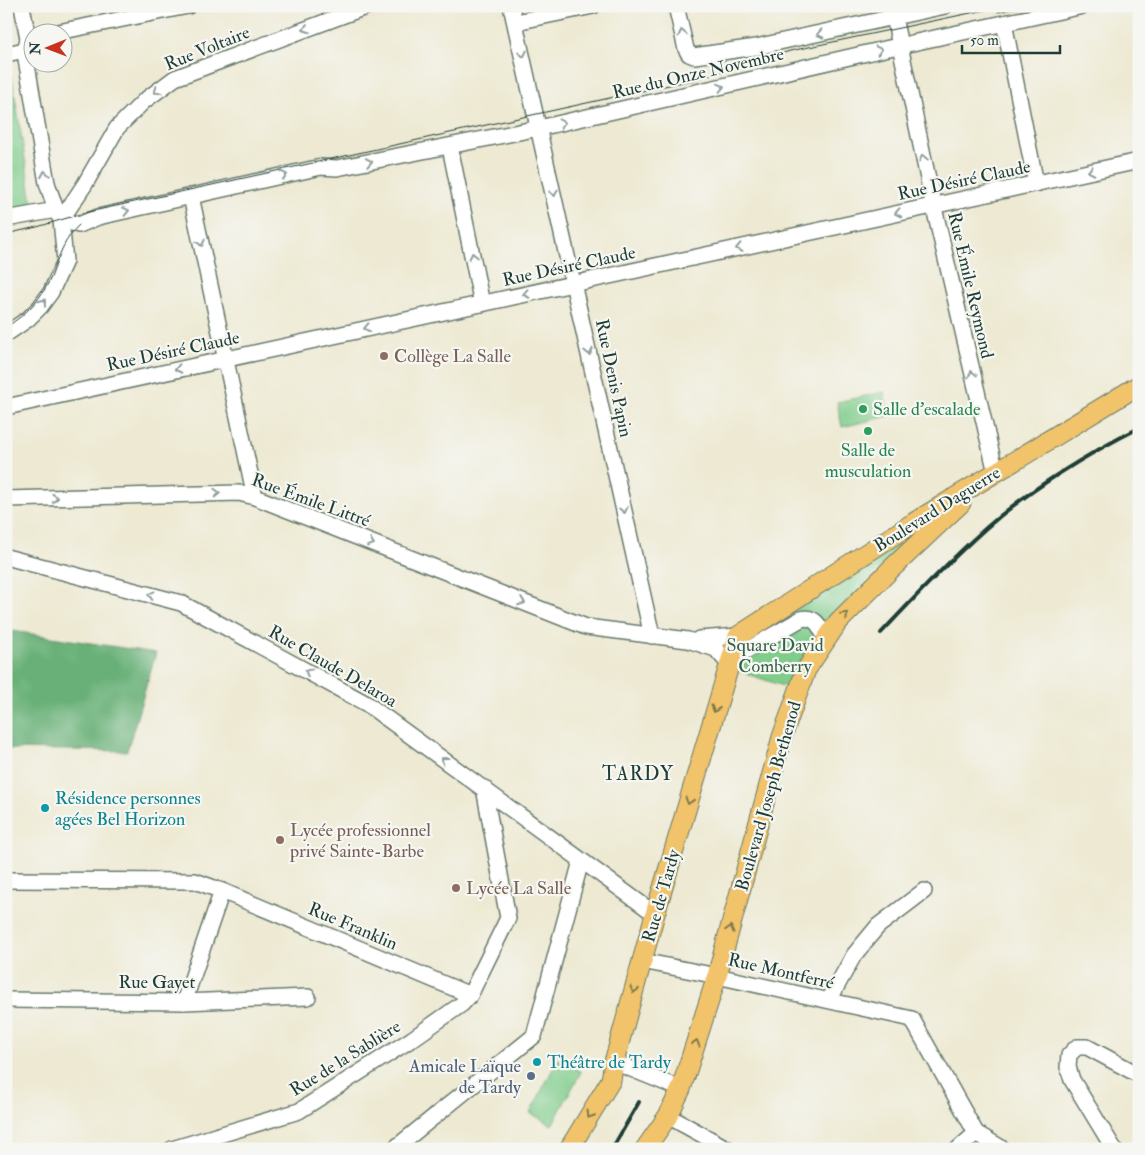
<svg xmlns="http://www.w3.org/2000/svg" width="1145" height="1155" font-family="'IM FELL Double Pica',serif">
<rect width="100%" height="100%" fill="#f6f6f2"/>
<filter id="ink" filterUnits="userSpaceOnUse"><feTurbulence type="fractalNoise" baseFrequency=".02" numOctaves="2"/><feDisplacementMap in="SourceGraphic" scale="10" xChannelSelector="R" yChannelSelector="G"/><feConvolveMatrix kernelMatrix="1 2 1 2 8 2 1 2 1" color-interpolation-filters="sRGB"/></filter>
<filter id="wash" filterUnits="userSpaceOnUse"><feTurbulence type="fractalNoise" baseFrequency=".0096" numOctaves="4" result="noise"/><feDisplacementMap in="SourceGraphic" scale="20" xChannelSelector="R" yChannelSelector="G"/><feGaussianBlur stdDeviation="1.12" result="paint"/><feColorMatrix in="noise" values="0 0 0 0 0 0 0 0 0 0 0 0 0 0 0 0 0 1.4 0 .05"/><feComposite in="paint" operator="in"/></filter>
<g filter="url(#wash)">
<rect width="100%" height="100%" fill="#ede9d2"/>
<!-- green -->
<g fill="#7fcc8b" stroke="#4f8460">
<path d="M 6,72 L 10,74 L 12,78 L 32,202 L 27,208 L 6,212 Z"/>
<path d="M 884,392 L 889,416 L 842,427 L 837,402 Z"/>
<path d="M 910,537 L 912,537 L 868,580 L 814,639 L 800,662 L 789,688 L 738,671 L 745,640 L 754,638 L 863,564 Z"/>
<path d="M 558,1059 L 581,1072 L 552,1125 L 530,1113 Z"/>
</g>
<!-- forest -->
<path fill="#67b077" stroke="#437656" d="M 6,630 L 156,653 L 127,751 L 6,749 Z"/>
</g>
<g filter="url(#ink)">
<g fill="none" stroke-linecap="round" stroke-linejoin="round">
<!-- minor casing -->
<g stroke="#67796b" stroke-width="18">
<g id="minor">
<path d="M 511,6 L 652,636"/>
<path d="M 676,6 L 686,49 L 689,54 L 694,56 L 756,47 L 945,6"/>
<path d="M 894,17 L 935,212 L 996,473"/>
<path d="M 516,22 L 593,6"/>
<path d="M 1004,23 L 1036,184"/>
<path d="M 58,32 L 188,6"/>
<path d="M 6,54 L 25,50"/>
<path d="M 450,147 L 482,304"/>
<path d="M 191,196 L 255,497"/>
<path d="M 6,219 L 56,210"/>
<path d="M 61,220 L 79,225 L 98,217 L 321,167 L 337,168 L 539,128 L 889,48 L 1083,6"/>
<path d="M 61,220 L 85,184 L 117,128 L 144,101 L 175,78 L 368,6"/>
<path d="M 6,334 L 28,319 L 40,307 L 51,292 L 65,261 L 61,220 L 56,210 L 47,183 L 26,59 L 25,50 L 28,39 L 22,6"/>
<path d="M 6,407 L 1139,161"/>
<path d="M 6,499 L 239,493 L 255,497 L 586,627 L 688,640 L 716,649 L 729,664"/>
<path d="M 6,557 L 181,603 L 367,704 L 655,914"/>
<path d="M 699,639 L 738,636"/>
<path d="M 730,660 L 801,619 C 816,615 821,628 826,640"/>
<path d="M 6,880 L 195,881 L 222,891 L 470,995"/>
<path d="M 642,961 L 717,976 L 912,1019 L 976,1133 L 1003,1149"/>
<path d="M 6,1000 L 184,1002 L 308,997"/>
<path d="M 829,1000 L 854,955 L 878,926 L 924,891"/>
<path d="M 184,1002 L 222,891"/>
<path d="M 614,1062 L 681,1089"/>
<path d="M 668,1116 L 728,1149"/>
<path d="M 172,1149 L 299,1111 L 412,1039 L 462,1004 L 470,995 L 508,918 L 484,788"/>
<path d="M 394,1149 L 534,1036 L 581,861"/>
<path d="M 958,1149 L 976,1133"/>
<path d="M 1114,1149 L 1072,1080 L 1068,1067 L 1069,1055 L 1077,1047 L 1087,1047 L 1139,1075"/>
</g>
</g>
<!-- major casing -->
<g stroke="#67796b" stroke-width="21">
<g id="major">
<path d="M 569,1149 L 611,1080 L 614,1062 L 655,914 L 738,636 L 913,523 L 1139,385"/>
<path d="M 645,1149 L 668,1116 L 681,1089 L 717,976 L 782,737 L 806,670 L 838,622 L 891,569 L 961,503"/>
</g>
</g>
<!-- minor -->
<use href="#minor" stroke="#fff" stroke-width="15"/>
<!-- major -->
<use href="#major" stroke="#f1c36a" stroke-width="19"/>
<!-- tram -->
<g stroke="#1f3d34" stroke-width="1">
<path d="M 998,12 L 1025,6"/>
<path d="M 6,234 L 37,227 L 84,213 L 692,80 L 790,51 L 1004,6"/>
<path d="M 6,327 C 26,315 43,297 52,275 C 59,256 64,239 79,225"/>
</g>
<!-- rail -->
<g stroke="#1f3d34" stroke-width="4">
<path d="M 881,633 C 915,597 949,561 986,528 C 1029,490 1087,454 1139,428"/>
<path d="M 612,1149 L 639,1102"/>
</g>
</g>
<!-- one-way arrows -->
<defs><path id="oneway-chevron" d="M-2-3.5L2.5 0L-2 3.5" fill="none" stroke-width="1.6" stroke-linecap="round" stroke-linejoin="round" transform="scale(1.25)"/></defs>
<g stroke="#8f9e9a">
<use href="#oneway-chevron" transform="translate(306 29) rotate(160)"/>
<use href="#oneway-chevron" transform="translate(682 33) rotate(-103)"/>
<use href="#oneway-chevron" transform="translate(820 34) rotate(168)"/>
<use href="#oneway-chevron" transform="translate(879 50) rotate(-13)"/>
<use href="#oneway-chevron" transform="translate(523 54) rotate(77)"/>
<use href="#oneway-chevron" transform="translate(721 87) rotate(-13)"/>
<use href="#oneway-chevron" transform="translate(157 91) rotate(144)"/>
<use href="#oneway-chevron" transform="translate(562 123) rotate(-13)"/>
<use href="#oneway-chevron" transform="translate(923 158) rotate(-102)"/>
<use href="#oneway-chevron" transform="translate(369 162) rotate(-11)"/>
<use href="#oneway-chevron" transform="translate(1091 171) rotate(168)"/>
<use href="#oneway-chevron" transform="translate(45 174) rotate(-100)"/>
<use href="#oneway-chevron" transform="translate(284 175) rotate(-13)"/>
<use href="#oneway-chevron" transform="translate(554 193) rotate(78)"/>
<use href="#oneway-chevron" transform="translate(126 211) rotate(-13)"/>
<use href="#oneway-chevron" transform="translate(898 213) rotate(168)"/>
<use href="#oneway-chevron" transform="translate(201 243) rotate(78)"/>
<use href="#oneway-chevron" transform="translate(739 248) rotate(168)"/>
<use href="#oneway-chevron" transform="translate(473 256) rotate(-102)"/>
<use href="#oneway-chevron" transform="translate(526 294) rotate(168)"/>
<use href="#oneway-chevron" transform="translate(43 302) rotate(-52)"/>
<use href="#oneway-chevron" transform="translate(367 328) rotate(168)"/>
<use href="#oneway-chevron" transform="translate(589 352) rotate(78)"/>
<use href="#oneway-chevron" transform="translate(178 369) rotate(168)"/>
<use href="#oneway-chevron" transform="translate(972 374) rotate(-103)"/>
<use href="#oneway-chevron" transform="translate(217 493) rotate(-2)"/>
<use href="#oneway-chevron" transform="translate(55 498) rotate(-2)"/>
<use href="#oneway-chevron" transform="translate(624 510) rotate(78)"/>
<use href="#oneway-chevron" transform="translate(371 543) rotate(21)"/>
<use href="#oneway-chevron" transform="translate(151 595) rotate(-165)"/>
<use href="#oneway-chevron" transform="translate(522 602) rotate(21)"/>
<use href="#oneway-chevron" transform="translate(308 672) rotate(-151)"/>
<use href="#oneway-chevron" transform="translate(444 760) rotate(-144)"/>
</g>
<g stroke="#7d794c">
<use href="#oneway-chevron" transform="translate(845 615) rotate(-45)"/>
<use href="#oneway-chevron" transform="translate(715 709) rotate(107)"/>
<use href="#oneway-chevron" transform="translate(689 801) rotate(107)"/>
<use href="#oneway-chevron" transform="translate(730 929) rotate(-74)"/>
<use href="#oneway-chevron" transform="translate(634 990) rotate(105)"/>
<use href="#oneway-chevron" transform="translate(696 1043) rotate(-73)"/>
<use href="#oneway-chevron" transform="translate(590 1115) rotate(122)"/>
</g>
</g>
<!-- markers -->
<g fill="#8d6e63" stroke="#f6f6f2" stroke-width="2">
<circle cx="384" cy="356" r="5"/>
<circle cx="280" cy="840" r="5"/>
<circle cx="456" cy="888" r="5"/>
</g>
<g fill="#2e9e5b" stroke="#f6f6f2" stroke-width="2">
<circle cx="863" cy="409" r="5"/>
<circle cx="868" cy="431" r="5"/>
</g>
<g fill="#0f9aa8" stroke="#f6f6f2" stroke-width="2">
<circle cx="45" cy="808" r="5"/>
<circle cx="537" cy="1062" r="5"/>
</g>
<circle fill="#5c6f8a" stroke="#f6f6f2" stroke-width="2" cx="531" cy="1076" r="5"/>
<g text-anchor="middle" stroke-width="4.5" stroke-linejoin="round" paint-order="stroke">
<!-- street labels -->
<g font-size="18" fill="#1f3d34" stroke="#f6f6f2">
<text transform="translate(207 48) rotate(-22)" y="6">Rue Voltaire</text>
<text transform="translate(698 73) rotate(-13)" y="6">Rue du Onze Novembre</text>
<text transform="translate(964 180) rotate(-12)" y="6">Rue Désiré Claude</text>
<text transform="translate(569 266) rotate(-12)" y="6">Rue Désiré Claude</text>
<text transform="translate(971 285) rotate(77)" y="6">Rue Émile Reymond</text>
<text transform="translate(173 351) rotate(-12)" y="6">Rue Désiré Claude</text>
<text transform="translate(614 378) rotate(78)" y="6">Rue Denis Papin</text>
<text transform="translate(311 500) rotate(20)" y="6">Rue Émile Littré</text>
<text transform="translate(937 509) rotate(-32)" y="6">Boulevard Daguerre</text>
<text transform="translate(333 666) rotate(30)" y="6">Rue Claude Delaroa</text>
<text transform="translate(768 796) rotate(-74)" y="6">Boulevard Joseph Bethenod</text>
<text transform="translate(661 896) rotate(-74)" y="6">Rue de Tardy</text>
<text transform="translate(353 926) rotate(23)" y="6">Rue Franklin</text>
<text transform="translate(781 971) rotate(13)" y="6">Rue Montferré</text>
<text x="157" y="988">Rue Gayet</text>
<text transform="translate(345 1058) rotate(-32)" y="6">Rue de la Sablière</text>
</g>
<!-- education labels -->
<g font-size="18" fill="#785e54" stroke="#f6f6f2" text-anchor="start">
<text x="394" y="362">Collège La Salle</text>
<text x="290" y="836">Lycée professionnel<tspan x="290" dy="21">privé Sainte-Barbe</tspan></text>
<text x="466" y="894">Lycée La Salle</text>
</g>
<!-- leisure labels -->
<g font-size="18" fill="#27864d" stroke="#f6f6f2" text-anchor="start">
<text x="873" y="415">Salle d'escalade</text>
<text x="868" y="456" text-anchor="middle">Salle de<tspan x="868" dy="21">musculation</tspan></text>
</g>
<!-- park labels -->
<g font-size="18" fill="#37614a" stroke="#f6f6f2">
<text x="775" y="651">Square David<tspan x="775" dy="21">Comberry</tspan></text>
</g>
<!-- culture labels -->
<g font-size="18" fill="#0d838f" stroke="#f6f6f2" text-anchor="start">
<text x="55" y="804">Résidence personnes<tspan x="55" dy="21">agées Bel Horizon</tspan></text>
<text x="547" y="1068">Théâtre de Tardy</text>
</g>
<!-- service labels -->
<g font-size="18" fill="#4e5e75" stroke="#f6f6f2" text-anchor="end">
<text x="521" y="1072">Amicale Laïque<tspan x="521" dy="21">de Tardy</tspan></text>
</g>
<!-- neighbourhood labels -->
<g font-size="19" letter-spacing="1" fill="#1f3d34" stroke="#f6f6f2">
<text x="638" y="780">TARDY</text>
</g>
</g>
<!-- margin -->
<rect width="1145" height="1155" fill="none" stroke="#f6f6f2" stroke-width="25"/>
<!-- north arrow -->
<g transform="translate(48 48) rotate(269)"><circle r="24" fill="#f6f6f2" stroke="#a0aca6"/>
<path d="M0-4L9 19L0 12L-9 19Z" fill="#c8321e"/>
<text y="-8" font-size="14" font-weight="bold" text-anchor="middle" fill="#1f3d34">N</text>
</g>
<!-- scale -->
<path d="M962 45v8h98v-8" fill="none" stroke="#1f3d34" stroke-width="2.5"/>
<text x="970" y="45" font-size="15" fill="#1f3d34" stroke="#f6f6f2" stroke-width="4" paint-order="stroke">50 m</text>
</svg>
